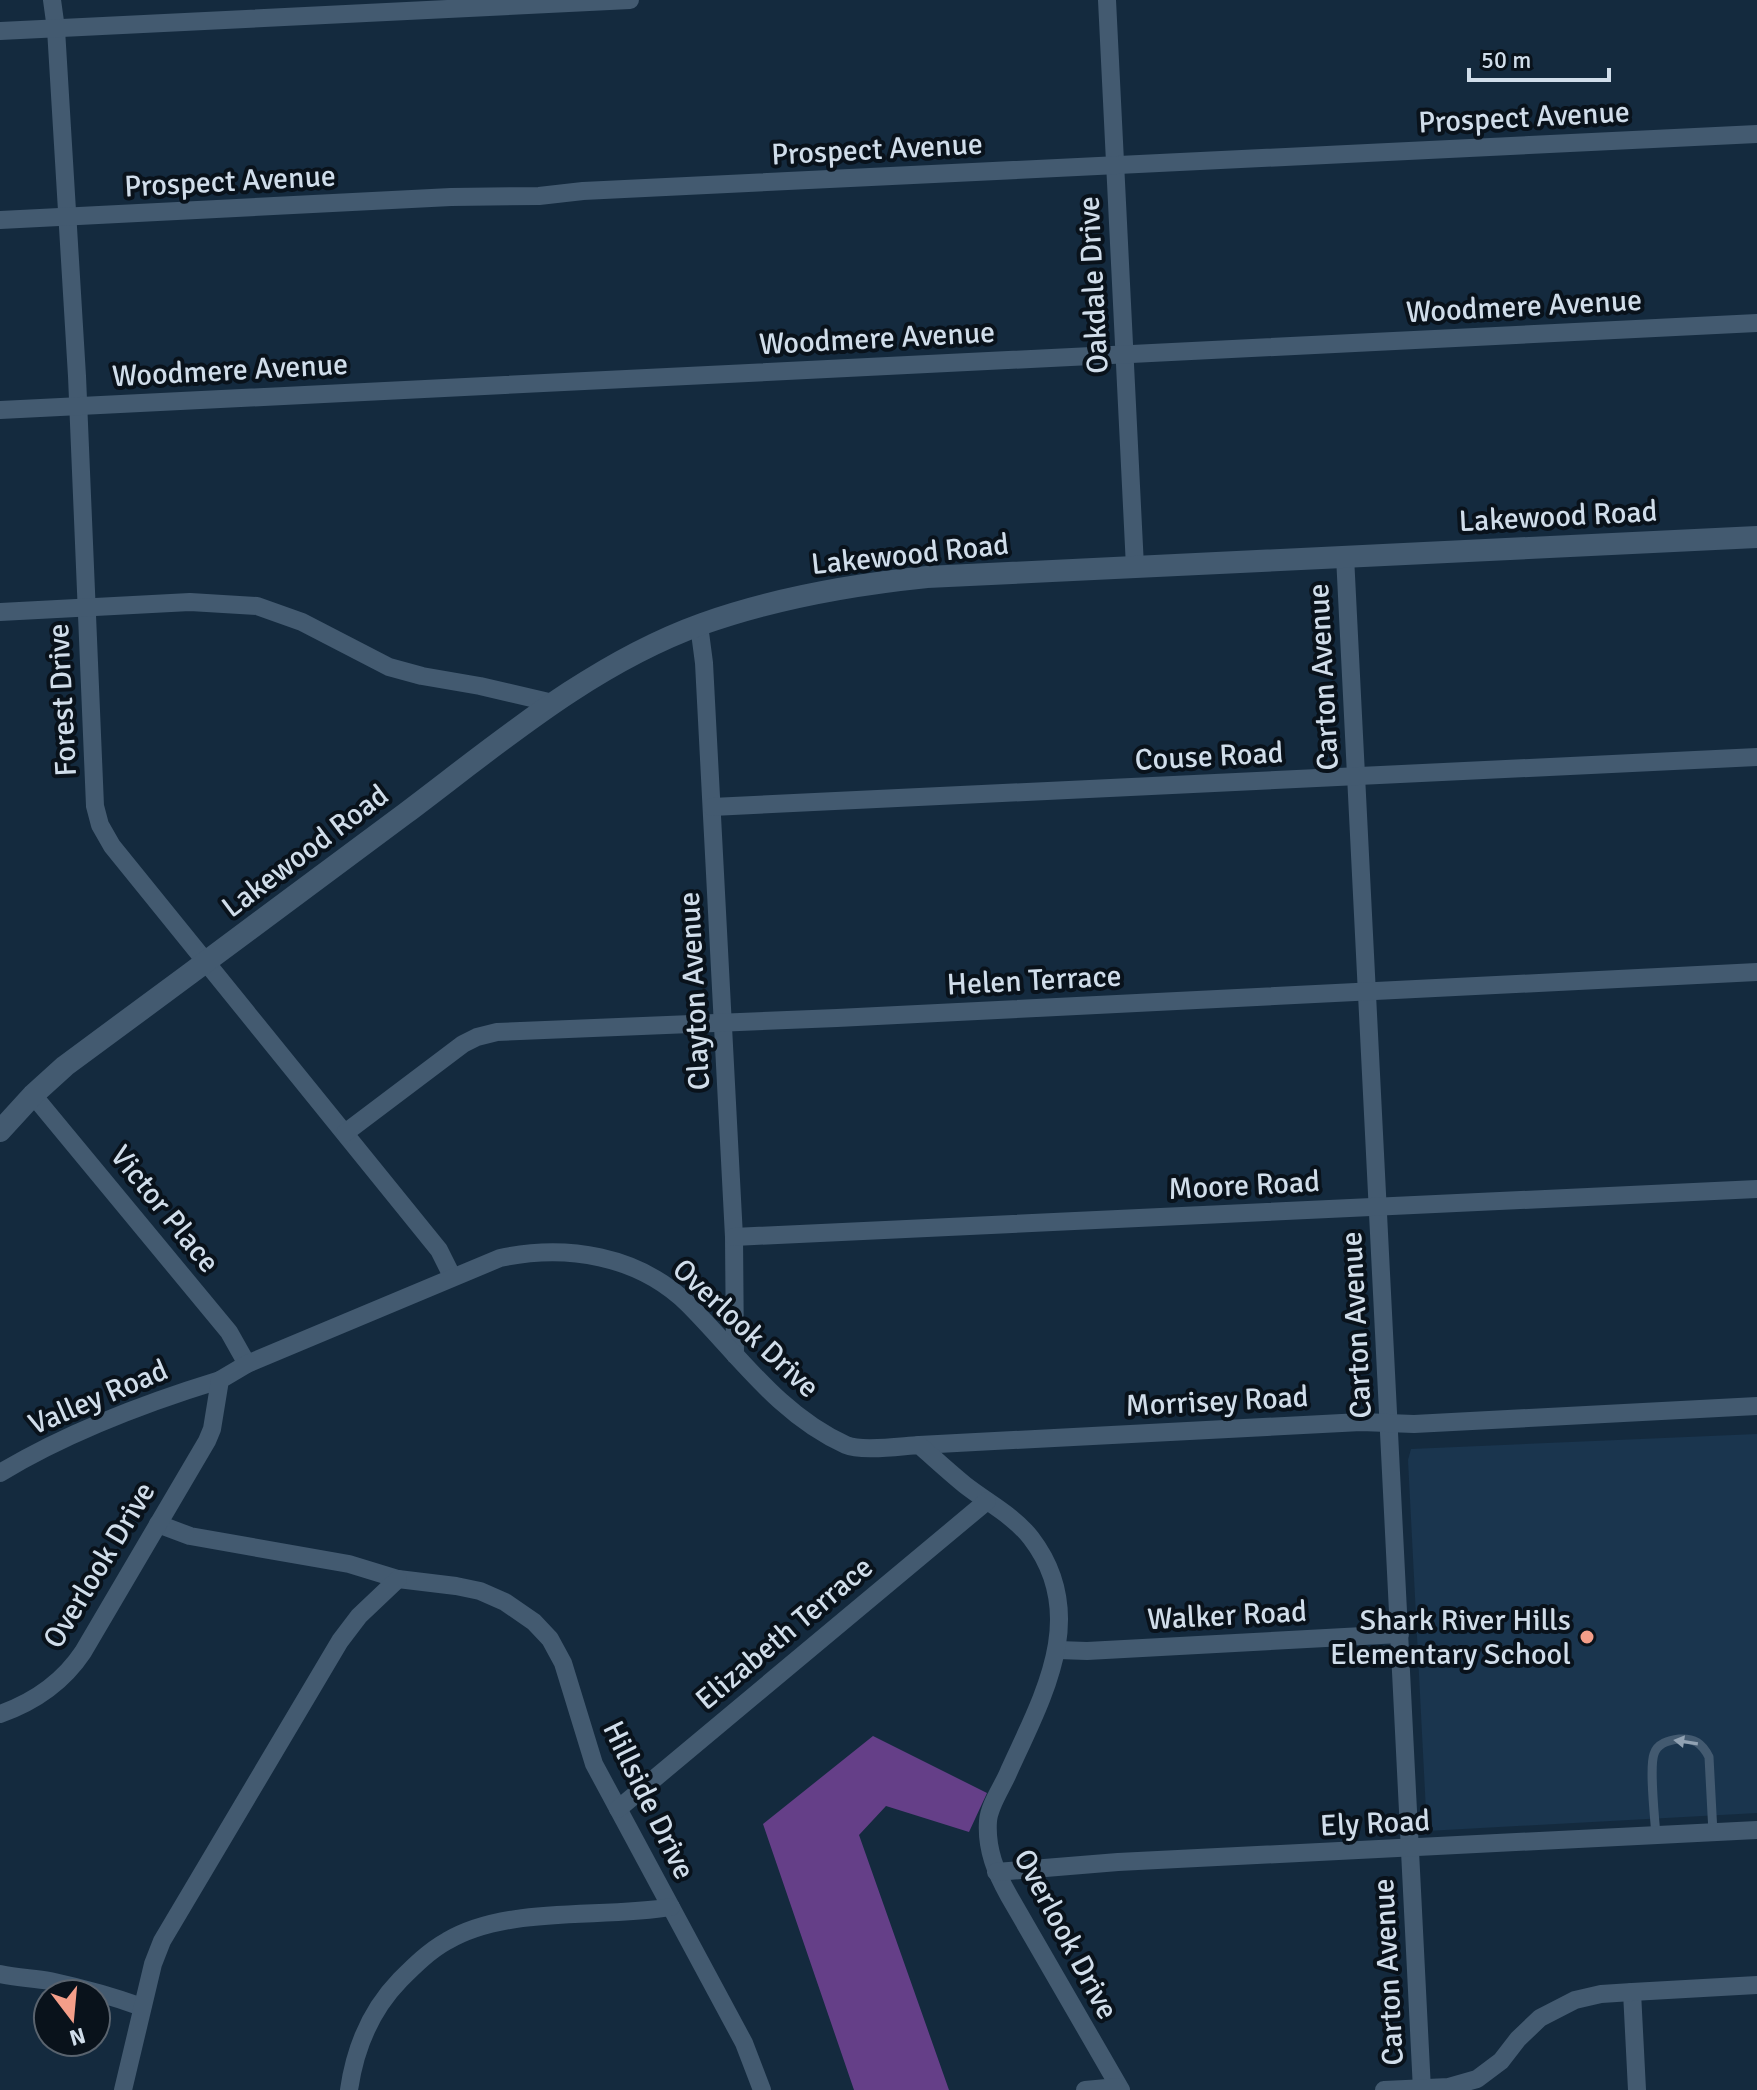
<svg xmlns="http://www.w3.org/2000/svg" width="1757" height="2090" font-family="Signika,sans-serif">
<rect width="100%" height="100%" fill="#142a3e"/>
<!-- built -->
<path fill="#1a354e" d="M 1757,1434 L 1757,1813 L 1427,1831 L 1408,1460 L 1411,1449 Z"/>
<!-- forest -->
<path fill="#653f88" d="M 873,1736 L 987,1793 L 969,1832 L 886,1806 L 859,1835 L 949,2090 L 854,2090 L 763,1824 Z"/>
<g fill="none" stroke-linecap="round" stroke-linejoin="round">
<!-- service -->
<path stroke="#435a70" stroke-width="9" d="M 1656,1837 C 1655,1819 1649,1768 1654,1754 C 1657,1744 1669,1740 1679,1739 C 1694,1738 1702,1743 1709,1757 L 1713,1833"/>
<!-- minor -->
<g stroke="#435a70" stroke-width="18">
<path d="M 52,0 L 56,29 L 77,376 L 95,806 L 100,825 L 112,846 L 439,1250 L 452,1276"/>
<path d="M 1107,0 L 1135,567"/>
<path d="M 0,31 L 630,0"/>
<path d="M 0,220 L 451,197 L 539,196 L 583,191 L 1757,134"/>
<path d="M 0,410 L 1757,323"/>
<path d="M 1345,556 L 1422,2090"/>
<path d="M 0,612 L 190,602 L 257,606 L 302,622 L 389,667 L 422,676 L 480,686 L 553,703"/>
<path d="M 699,625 L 704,663 L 734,1237 L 735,1355"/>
<path d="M 712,807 L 1757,757"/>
<path d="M 33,1095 L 229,1332 L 247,1364"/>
<path d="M 345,1133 L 463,1044 L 477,1037 L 497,1032 L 837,1018 L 1757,972"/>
<path d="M 734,1237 L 1757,1189"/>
<path d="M 919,1445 L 1361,1422 L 1414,1424 L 1757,1406"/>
<path d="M 0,1473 C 68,1432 145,1403 220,1380"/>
<path d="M 158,1524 L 190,1536 L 349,1564 L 398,1579 L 456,1586 L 480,1591 L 505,1602 L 534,1622 L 550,1639 L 563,1663 L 594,1764 L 744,2043 L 762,2090"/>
<path d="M 1058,1650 L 1087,1651 L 1400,1634"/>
<path d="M 0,1714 C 34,1702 63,1682 83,1652 L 207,1441 L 212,1429 L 220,1380 L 247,1364 L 500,1258 C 566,1244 638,1255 688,1304 C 738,1354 779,1415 846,1445 C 862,1452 901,1446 919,1445 C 934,1458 949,1472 965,1485 C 988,1503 1013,1515 1031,1538 C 1090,1615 1043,1696 1009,1771 C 1003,1786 989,1805 988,1821 C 986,1849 996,1873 1009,1896 L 1121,2090"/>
<path d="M 618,1809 L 987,1501"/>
<path d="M 996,1872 L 1118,1862 L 1757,1830"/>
<path d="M 0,1974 C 17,1978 34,1978 50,1981 C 82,1988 112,1996 142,2007"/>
<path d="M 1632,1992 L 1637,2090"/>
<path d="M 123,2090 L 153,1964 L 162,1941 L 340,1641 L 359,1616 L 398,1579"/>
<path d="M 349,2090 C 355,2048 370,2011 400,1980 C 414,1966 429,1951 447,1941 C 508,1905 601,1919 671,1907"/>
<path d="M 1085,2090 L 1118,2087"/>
<path d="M 1384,2090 L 1449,2087 L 1477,2079 L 1501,2061 L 1518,2039 L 1540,2018 L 1575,2000 L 1601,1994 L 1632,1992 L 1757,1985"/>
</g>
<!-- tertiary -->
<path stroke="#435a70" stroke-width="22" d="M 0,1131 L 33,1095 L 65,1066 C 179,982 292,898 406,813 C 499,743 591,664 702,624 C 775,598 849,585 927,577 L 1757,537"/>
</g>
<!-- one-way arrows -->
<defs><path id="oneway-solid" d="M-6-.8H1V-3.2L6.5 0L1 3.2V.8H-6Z" transform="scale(2)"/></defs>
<use fill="#91a2b3" href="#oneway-solid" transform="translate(1686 1742) rotate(-171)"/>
<!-- markers -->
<circle fill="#f49e89" stroke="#09121b" stroke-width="3" cx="1587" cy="1637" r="8"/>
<g text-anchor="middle" stroke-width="8" stroke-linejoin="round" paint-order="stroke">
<!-- street labels -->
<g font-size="30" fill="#d0ddea" stroke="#09121b">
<text transform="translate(1524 117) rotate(-3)" y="10">Prospect Avenue</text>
<text transform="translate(877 149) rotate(-3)" y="10">Prospect Avenue</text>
<text transform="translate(230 181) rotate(-3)" y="10">Prospect Avenue</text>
<text transform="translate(1093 285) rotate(-93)" y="10">Oakdale Drive</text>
<text transform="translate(1524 306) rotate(-3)" y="10">Woodmere Avenue</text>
<text transform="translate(877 338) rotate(-3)" y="10">Woodmere Avenue</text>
<text transform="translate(230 370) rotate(-3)" y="10">Woodmere Avenue</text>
<text transform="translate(1558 516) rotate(-3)" y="10">Lakewood Road</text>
<text transform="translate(910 554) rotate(-6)" y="10">Lakewood Road</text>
<text transform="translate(1323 677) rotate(-93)" y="10">Carton Avenue</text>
<text transform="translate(62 700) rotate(-93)" y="10">Forest Drive</text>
<text transform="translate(1209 756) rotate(-3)" y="10">Couse Road</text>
<text transform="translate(305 851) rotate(-37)" y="10">Lakewood Road</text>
<text transform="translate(1034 980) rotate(-3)" y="10">Helen Terrace</text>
<text transform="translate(694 991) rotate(-93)" y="10">Clayton Avenue</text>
<text transform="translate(1244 1185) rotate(-3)" y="10">Moore Road</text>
<text transform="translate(165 1209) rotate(51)" y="10">Victor Place</text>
<text transform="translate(1356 1325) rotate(-93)" y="10">Carton Avenue</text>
<text transform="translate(746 1328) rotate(43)" y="10">Overlook Drive</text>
<text transform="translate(98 1397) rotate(-23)" y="10">Valley Road</text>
<text transform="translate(1217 1401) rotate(-3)" y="10">Morrisey Road</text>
<text transform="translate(99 1565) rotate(-59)" y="10">Overlook Drive</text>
<text transform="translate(1227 1615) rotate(-3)" y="10">Walker Road</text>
<text transform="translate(784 1633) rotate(-40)" y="10">Elizabeth Terrace</text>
<text transform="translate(649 1800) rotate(64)" y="10">Hillside Drive</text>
<text transform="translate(1375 1823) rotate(-3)" y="10">Ely Road</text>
<text transform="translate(1066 1934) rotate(62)" y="10">Overlook Drive</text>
<text transform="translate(1388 1972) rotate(-93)" y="10">Carton Avenue</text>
</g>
<!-- poi labels -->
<g font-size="30" fill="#d0ddea" stroke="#09121b" text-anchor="end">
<text x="1571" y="1630">Shark River Hills<tspan x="1571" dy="34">Elementary School</tspan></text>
</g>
</g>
<!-- north arrow -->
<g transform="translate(72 2018) rotate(164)"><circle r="38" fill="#09121b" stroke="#59636e" stroke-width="2"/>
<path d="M0-6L14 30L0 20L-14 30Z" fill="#f49e89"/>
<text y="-12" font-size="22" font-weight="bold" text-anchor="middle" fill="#d0ddea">N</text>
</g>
<!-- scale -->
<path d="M1469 68v12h140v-12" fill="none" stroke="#d0ddea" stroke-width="4"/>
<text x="1481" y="68" font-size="24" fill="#d0ddea" stroke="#09121b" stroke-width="6" paint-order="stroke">50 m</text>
</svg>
